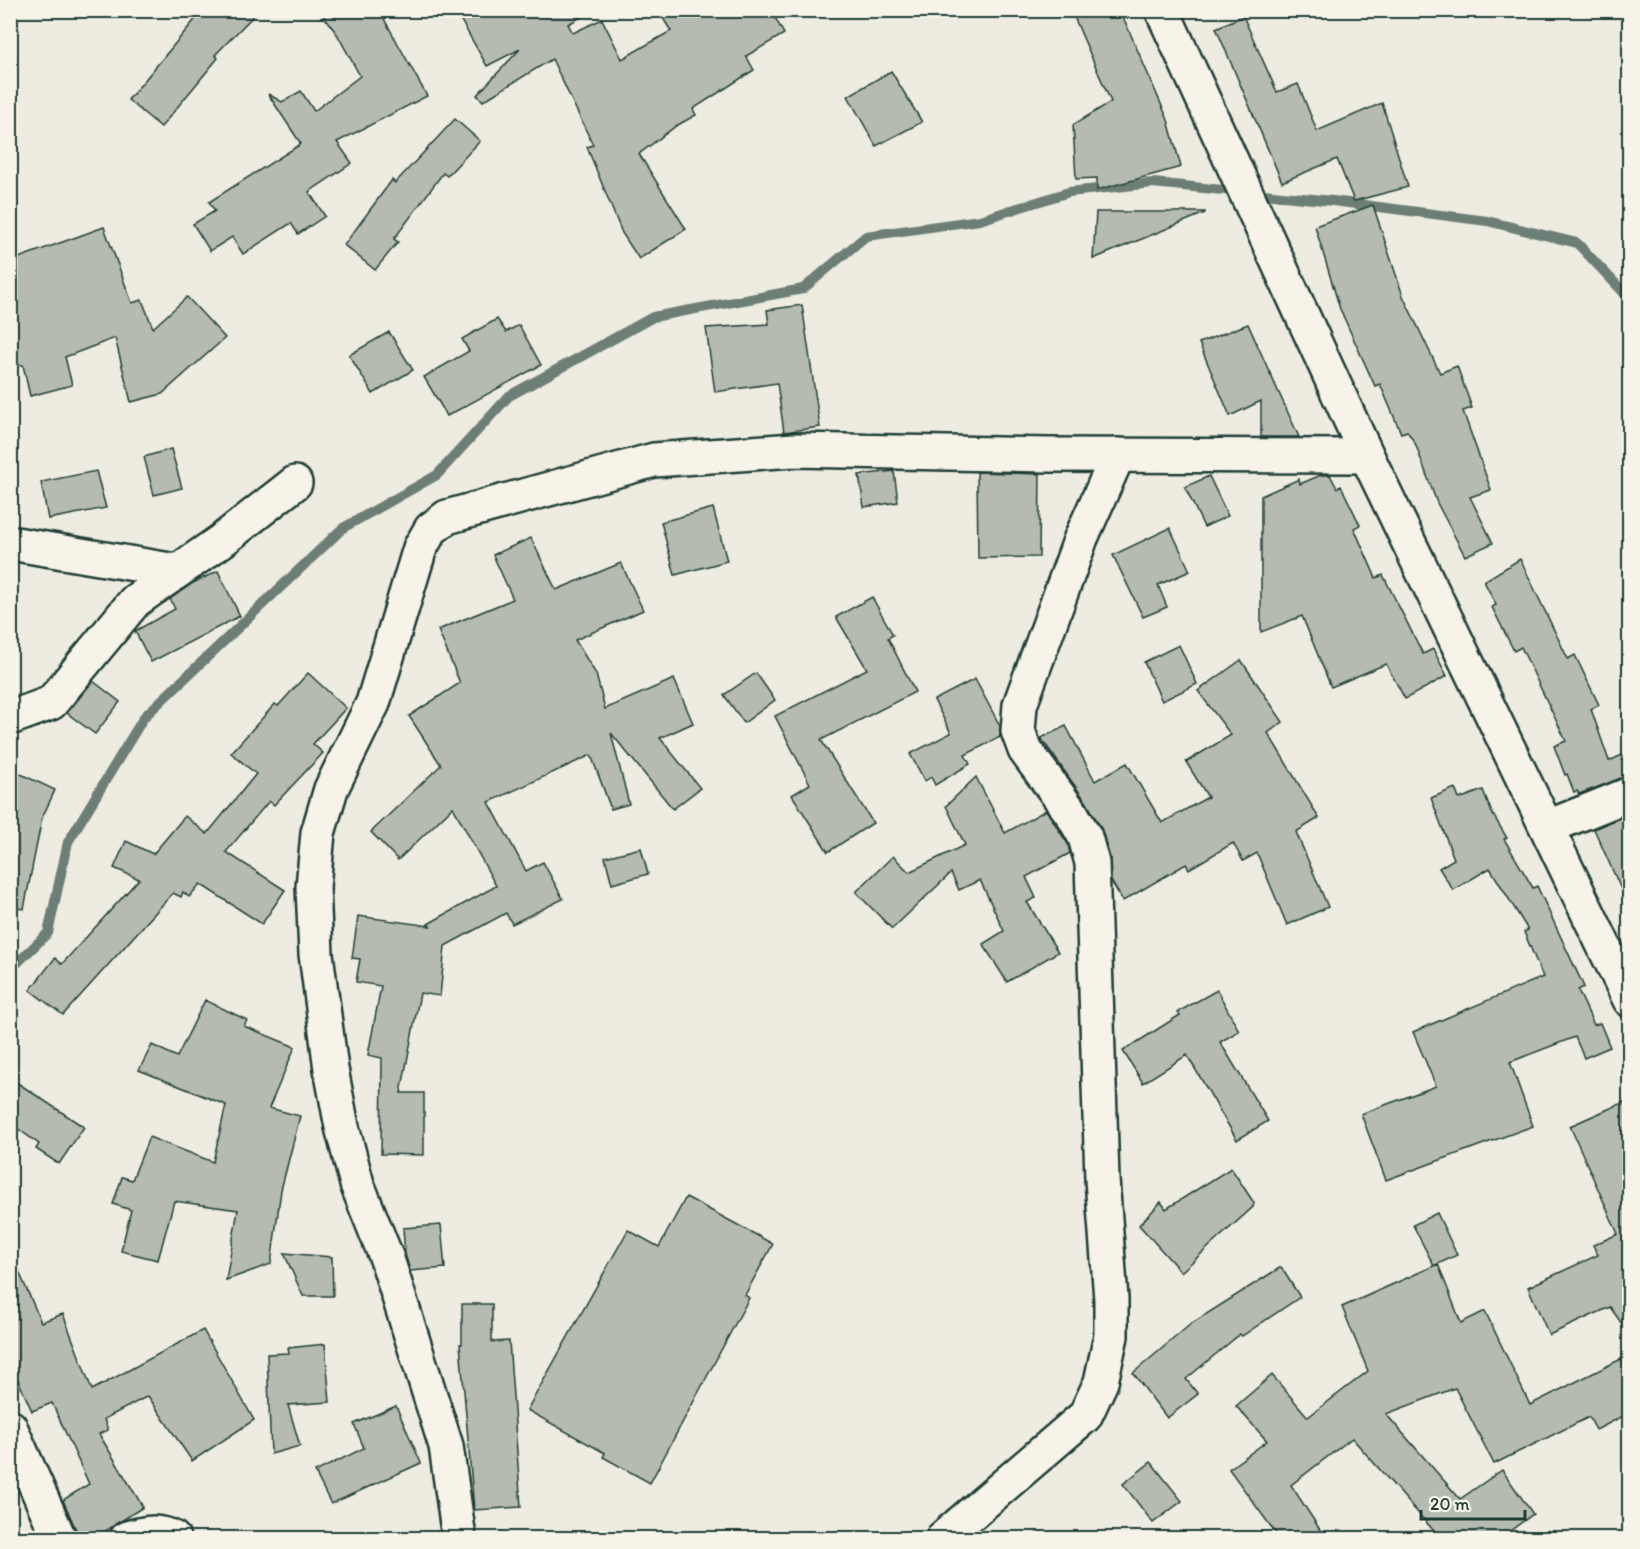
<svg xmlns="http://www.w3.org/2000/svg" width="1640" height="1549" font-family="Itim,sans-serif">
<rect width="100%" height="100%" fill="#eeece1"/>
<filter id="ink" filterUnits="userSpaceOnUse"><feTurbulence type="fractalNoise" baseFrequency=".0167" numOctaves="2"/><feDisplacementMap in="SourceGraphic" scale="12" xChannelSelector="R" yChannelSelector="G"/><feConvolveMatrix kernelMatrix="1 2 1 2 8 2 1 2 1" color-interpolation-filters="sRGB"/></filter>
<g filter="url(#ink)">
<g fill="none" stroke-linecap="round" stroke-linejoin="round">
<!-- stream -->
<path stroke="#6c7e74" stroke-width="10" d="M 10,970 L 48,933 L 68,842 L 144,717 L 343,528 L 437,475 L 509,396 L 653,317 L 803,289 L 866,236 L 980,220 L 1069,192 L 1153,183 L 1333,201 L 1487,221 L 1577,243 L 1630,299"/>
</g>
<!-- building -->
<g fill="#b5bbb0" stroke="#1f3d34" stroke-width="1.5">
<path d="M 203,10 L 259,10 L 215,55 L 218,58 L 161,127 L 128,100 Z"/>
<path d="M 319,10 L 379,10 L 427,96 L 337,142 L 352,163 L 309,192 L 325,216 L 298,234 L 291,223 L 243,254 L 232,237 L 210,251 L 193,224 L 215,211 L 209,202 L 301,144 L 268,94 L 282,102 L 301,91 L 314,111 L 360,76 L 337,34 Z"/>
<path d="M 455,10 L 595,10 L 568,24 L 573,33 L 602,19 L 622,59 L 671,31 L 658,10 L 771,10 L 784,34 L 746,56 L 754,70 L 693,109 L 696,115 L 676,126 L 639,154 L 686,229 L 639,259 L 622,233 L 587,147 L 593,145 L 552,59 L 483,101 L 477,95 L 520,49 L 487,66 Z"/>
<path d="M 1071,10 L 1120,10 L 1168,120 L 1181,167 L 1097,190 L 1097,178 L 1076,179 L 1073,125 L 1111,102 Z"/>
<path d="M 1243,16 L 1277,92 L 1298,84 L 1317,131 L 1382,103 L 1408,187 L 1354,201 L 1337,159 L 1282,182 L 1216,28 Z"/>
<path d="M 891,71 L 922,122 L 876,146 L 848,96 Z"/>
<path d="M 455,119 L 480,141 L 447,176 L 443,173 L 394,239 L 398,242 L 375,270 L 344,245 L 392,180 L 395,183 Z"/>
<path d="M 1373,205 L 1403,296 L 1440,373 L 1457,366 L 1472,408 L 1463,411 L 1491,490 L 1470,497 L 1493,543 L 1465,556 L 1437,503 L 1415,443 L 1407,431 L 1401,433 L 1380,384 L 1375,386 L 1340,309 L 1315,226 Z"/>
<path d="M 1096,212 L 1205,212 L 1205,213 L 1093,259 Z"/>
<path d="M 104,227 L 132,303 L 142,300 L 153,328 L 187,297 L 225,338 L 162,394 L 131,402 L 115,338 L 65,357 L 72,385 L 30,396 L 23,365 L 10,366 L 10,261 Z"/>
<path d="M 802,305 L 820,427 L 784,432 L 777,383 L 715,392 L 706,328 L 769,324 L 767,310 Z"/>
<path d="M 497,319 L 506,332 L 519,325 L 541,365 L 447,416 L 424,377 L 469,351 L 462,339 Z"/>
<path d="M 1248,324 L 1269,371 L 1299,437 L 1261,437 L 1261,401 L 1230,416 L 1199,343 Z"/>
<path d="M 389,332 L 413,370 L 373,394 L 349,355 Z"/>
<path d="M 171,449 L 182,488 L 154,495 L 144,457 Z"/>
<path d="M 96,471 L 106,508 L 48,519 L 41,482 Z"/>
<path d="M 894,471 L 898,502 L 864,507 L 859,475 Z"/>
<path d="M 977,472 L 1040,474 L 1039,557 L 978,558 Z"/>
<path d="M 1321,475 L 1330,475 L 1337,488 L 1341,486 L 1360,525 L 1354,528 L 1376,578 L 1383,575 L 1423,654 L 1433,649 L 1447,676 L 1405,699 L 1386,664 L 1331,687 L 1302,616 L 1261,632 L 1261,496 L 1299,479 L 1300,484 Z"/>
<path d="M 1209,476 L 1228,516 L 1204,527 L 1185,487 Z"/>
<path d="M 713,508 L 727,561 L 675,575 L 661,522 Z"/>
<path d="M 1170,528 L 1190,571 L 1158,585 L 1167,607 L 1143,617 L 1113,555 Z"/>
<path d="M 531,538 L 556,590 L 621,563 L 643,610 L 575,640 L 596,674 L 605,709 L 674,679 L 693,723 L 660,738 L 700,788 L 673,809 L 611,733 L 629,804 L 611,809 L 591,755 L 489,802 L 526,871 L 543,862 L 563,899 L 512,924 L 506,913 L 445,946 L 440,996 L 420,993 L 401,1093 L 424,1093 L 424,1155 L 381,1154 L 382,1058 L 368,1055 L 381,986 L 356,982 L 360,959 L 352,958 L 358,916 L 430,926 L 428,924 L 496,886 L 453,807 L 398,860 L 371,832 L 441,765 L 409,716 L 460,683 L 438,630 L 513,599 L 493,555 Z"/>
<path d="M 1520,559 L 1568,659 L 1575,655 L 1599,705 L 1591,709 L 1609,761 L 1629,752 L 1629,776 L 1579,794 L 1577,791 L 1574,792 L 1567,774 L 1565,775 L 1554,746 L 1566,741 L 1521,647 L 1514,651 L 1492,607 L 1496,605 L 1484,581 Z"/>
<path d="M 218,571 L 240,616 L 151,662 L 135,631 L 175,609 L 170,599 L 193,583 Z"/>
<path d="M 872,597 L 893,635 L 888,638 L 915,692 L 821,740 L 873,823 L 828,852 L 792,795 L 810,784 L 775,716 L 867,669 L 836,617 Z"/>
<path d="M 1179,645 L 1197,684 L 1162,701 L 1144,662 Z"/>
<path d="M 1241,660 L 1283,722 L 1268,733 L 1319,818 L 1296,832 L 1328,907 L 1287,925 L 1257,853 L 1243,861 L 1233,843 L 1189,869 L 1186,864 L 1123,901 L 1111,881 L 1110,858 L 1101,828 L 1087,803 L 1041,738 L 1066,726 L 1095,781 L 1127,763 L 1162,823 L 1208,797 L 1186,762 L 1231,735 L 1198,691 Z"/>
<path d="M 308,673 L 346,708 L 313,744 L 323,753 L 274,805 L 269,801 L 226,852 L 285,890 L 262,924 L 200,884 L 189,897 L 183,892 L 181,897 L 173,893 L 63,1015 L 30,990 L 55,958 L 62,964 L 139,879 L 114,868 L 126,841 L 153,854 L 185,816 L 207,834 L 256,774 L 231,753 L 275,704 L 278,706 Z"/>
<path d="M 756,673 L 775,700 L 744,723 L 724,695 Z"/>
<path d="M 975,679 L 1000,726 L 1000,737 L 965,755 L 970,764 L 935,785 L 931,777 L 925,781 L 910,754 L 951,733 L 934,700 Z"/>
<path d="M 93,681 L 120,702 L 95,734 L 67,713 Z"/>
<path d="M 10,769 L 55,790 L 42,818 L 24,909 L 10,907 Z"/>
<path d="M 976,777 L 1005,833 L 1046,810 L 1068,844 L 1070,853 L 1026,877 L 1036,898 L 1027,902 L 1058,952 L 1007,982 L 983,944 L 1004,931 L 980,880 L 959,890 L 951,873 L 892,929 L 856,892 L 893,856 L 909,872 L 965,845 L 946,806 Z"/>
<path d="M 1455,788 L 1459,799 L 1483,790 L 1492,813 L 1507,838 L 1504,839 L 1533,888 L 1537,886 L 1584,987 L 1578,990 L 1594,1025 L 1600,1023 L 1610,1047 L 1584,1058 L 1575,1037 L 1510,1062 L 1533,1126 L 1386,1180 L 1361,1114 L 1436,1086 L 1413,1032 L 1543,977 L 1524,932 L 1528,930 L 1490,868 L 1453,890 L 1439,868 L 1454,859 L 1431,798 Z"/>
<path d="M 1629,814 L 1629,907 L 1594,829 Z"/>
<path d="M 641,848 L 648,874 L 612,884 L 605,857 Z"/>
<path d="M 1217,990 L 1239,1031 L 1220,1042 L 1268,1121 L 1237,1140 L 1187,1055 L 1143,1083 L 1123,1051 L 1180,1015 L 1178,1012 Z"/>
<path d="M 205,1000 L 247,1020 L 244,1026 L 295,1047 L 269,1108 L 300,1116 L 281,1190 L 271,1264 L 226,1280 L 238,1210 L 174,1201 L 158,1260 L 121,1251 L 131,1210 L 113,1204 L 122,1177 L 132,1180 L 149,1137 L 213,1162 L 226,1105 L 139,1070 L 152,1045 L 177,1057 Z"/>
<path d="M 10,1078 L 84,1127 L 59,1164 L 36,1149 L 39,1144 L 10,1123 Z"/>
<path d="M 1629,1100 L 1629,1334 L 1610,1307 L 1549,1335 L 1528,1287 L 1598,1255 L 1593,1245 L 1618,1234 L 1570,1126 Z"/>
<path d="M 1231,1168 L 1254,1203 L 1253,1207 L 1181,1272 L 1139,1225 L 1161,1202 L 1166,1209 Z"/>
<path d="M 686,1197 L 773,1244 L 745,1295 L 749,1298 L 650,1483 L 603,1457 L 605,1453 L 527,1410 L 628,1230 L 659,1247 Z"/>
<path d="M 1437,1213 L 1457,1255 L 1434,1266 L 1413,1225 Z"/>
<path d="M 441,1225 L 445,1268 L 410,1271 L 405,1254 L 403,1228 Z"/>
<path d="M 10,1251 L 41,1322 L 63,1314 L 92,1390 L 203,1330 L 254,1420 L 192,1461 L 148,1396 L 104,1419 L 108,1430 L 99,1434 L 143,1507 L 93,1539 L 80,1539 L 63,1500 L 89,1484 L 52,1403 L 32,1411 L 10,1362 Z"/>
<path d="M 284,1253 L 332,1257 L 333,1296 L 303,1296 Z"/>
<path d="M 1438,1264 L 1461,1323 L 1485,1311 L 1530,1405 L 1621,1359 L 1629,1376 L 1629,1413 L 1596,1430 L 1589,1417 L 1494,1464 L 1455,1388 L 1386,1414 L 1460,1499 L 1502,1470 L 1533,1514 L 1499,1539 L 1441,1539 L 1352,1438 L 1291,1485 L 1326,1539 L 1280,1539 L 1229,1469 L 1267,1441 L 1236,1406 L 1272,1375 L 1308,1417 L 1368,1371 L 1342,1307 Z"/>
<path d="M 1281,1267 L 1300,1297 L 1242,1336 L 1240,1334 L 1186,1379 L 1198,1394 L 1167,1418 L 1133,1373 L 1192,1323 Z"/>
<path d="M 462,1304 L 492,1304 L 492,1342 L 509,1341 L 521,1507 L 474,1510 L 460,1344 L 462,1344 Z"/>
<path d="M 325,1344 L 330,1402 L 288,1405 L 300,1446 L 271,1454 L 267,1354 L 289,1353 L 288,1348 Z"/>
<path d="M 396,1406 L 421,1463 L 331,1504 L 315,1472 L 364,1448 L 354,1424 Z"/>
<path d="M 1151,1462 L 1182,1501 L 1153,1523 L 1123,1484 Z"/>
</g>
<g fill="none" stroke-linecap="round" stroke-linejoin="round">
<!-- minor casing -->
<g stroke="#1f3d34" stroke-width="38">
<g id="minor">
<path d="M 10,543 L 176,571"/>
<path d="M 10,718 L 51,703 L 135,601 L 221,541 L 295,483"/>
<path d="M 1548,827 L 1630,794"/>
<path d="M 10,1427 L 59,1538"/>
<path d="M 127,1538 C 144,1533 157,1530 173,1538"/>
<path d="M 459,1538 L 446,1446 L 387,1259 L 357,1184 L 342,1127 L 331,1069 L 316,954 L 313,887 L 318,833 L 331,789 L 373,703 L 420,548 L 431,529 L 447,517 L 654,460 L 794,450 L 1049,455 L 1367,456"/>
<path d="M 943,1538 L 1085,1416 L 1101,1382 L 1111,1336 L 1111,1299 L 1102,1179 L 1092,863 L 1085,837 L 1072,814 L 1025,750 L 1018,731 L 1020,705 L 1081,538 L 1118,455"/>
</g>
</g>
<!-- highway casing -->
<g stroke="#1f3d34" stroke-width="38">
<path id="highway" d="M 1162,10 L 1367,456 L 1630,1000"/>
</g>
<!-- minor -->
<use href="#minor" stroke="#f7f3e8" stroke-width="33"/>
<!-- highway -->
<use href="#highway" stroke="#f7f3e8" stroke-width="33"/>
</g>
</g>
<!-- margin -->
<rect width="1640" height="1549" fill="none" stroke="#f7f3e8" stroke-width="36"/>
<rect x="18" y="18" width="1604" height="1513" fill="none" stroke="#1f3d34" stroke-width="2" filter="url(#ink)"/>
<!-- scale -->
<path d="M1421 1510v9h104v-9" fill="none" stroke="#1f3d34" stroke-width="3"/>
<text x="1430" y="1510" font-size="18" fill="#1f3d34" stroke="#f7f3e8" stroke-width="4.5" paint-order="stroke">20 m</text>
</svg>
